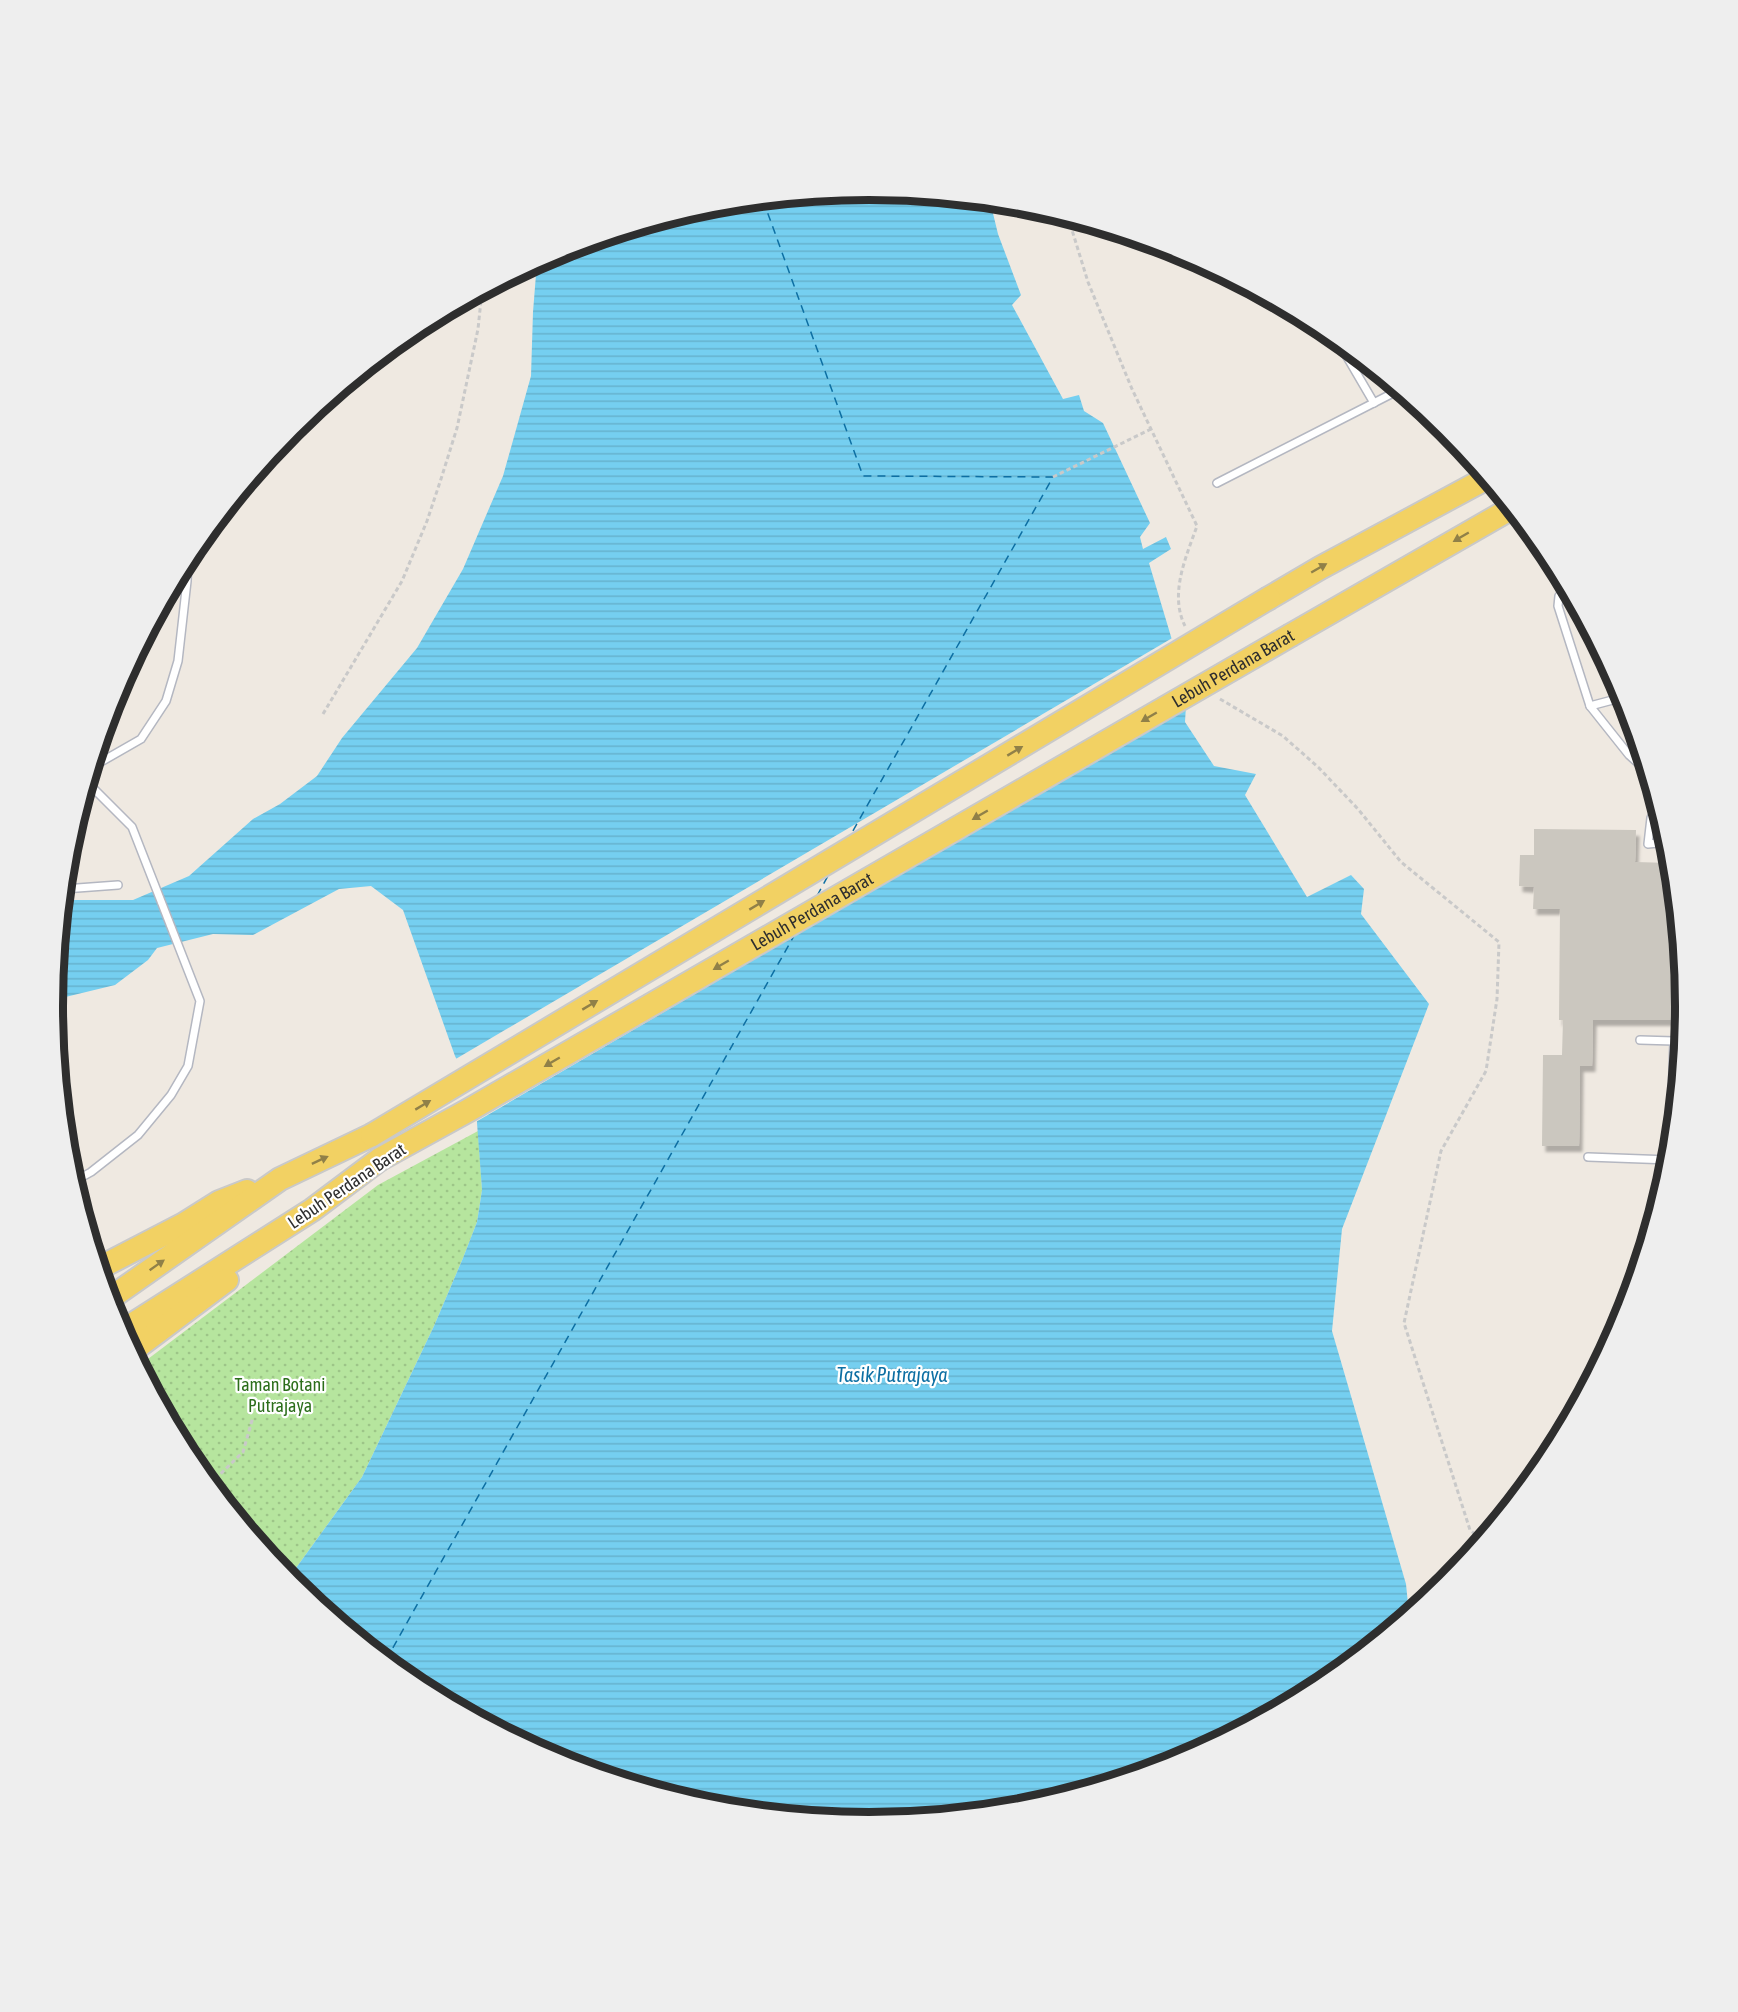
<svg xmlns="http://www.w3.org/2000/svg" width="1738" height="2012" font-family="'Asap Condensed',sans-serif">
<defs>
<pattern id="grass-dots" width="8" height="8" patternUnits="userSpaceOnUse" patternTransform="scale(1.5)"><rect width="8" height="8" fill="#b6e59e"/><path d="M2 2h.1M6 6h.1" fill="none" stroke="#9dc588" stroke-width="1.8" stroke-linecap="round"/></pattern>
<pattern id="water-rules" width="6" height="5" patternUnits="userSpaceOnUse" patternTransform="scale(1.5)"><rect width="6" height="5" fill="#75cff0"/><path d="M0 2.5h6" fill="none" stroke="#66b2ce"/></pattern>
<filter id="shadow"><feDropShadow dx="3.5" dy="6" stdDeviation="1.5" flood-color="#0004"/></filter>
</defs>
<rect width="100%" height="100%" fill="#efe9e1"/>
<!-- grass -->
<path fill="url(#grass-dots)" d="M 478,1131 L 482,1190 L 477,1222 L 463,1258 L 434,1326 L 362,1477 L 288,1579 L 190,1459 L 140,1365 L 378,1185 Z"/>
<!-- water -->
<path fill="url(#water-rules)" d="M 869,190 L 990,201 L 998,234 L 1021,295 L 1012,305 L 1063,399 L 1079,395 L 1084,411 L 1103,423 L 1150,523 L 1140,537 L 1143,549 L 1166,537 L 1171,549 L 1149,563 L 1172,640 L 1188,672 L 1185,722 L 1214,766 L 1256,774 L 1245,795 L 1307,897 L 1351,875 L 1364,889 L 1361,914 L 1429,1004 L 1342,1229 L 1332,1331 L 1406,1584 L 1409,1614 L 1322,1685 L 1181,1760 L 1028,1807 L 869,1822 L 709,1807 L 556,1760 L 415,1685 L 288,1579 L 362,1477 L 434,1326 L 463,1258 L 477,1222 L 482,1190 L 475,1096 L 455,1056 L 403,910 L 371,886 L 339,889 L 253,935 L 213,934 L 157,948 L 148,960 L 115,985 L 53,1000 L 63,900 L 133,900 L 189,876 L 253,819 L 280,804 L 317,776 L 342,738 L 417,648 L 463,569 L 503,476 L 531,376 L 533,312 L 537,262 L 557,252 L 710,205 Z"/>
<!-- pier -->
<path fill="#efe9e1" d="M 1174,637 L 1191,671 L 1189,705 L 474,1123 L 472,1097 L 454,1060 Z"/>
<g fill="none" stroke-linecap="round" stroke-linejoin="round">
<!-- ferry -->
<g stroke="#0d6fa3" stroke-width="1.5" stroke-dasharray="8 6" stroke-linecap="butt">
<path d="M 763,200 L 863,476 L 1053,477 L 850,836"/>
<path d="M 817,896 L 829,874"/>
<path d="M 386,1660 L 795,934"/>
</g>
</g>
<!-- building -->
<path fill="#cbc7bf" filter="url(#shadow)" d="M 1534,829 L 1636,830 L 1635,862 L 1671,863 L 1685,1006 L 1684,1020 L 1593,1020 L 1592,1066 L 1580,1066 L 1579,1146 L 1542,1146 L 1543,1055 L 1562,1055 L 1563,1020 L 1559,1020 L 1560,909 L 1533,909 L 1534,887 L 1519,886 L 1520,855 L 1534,855 Z"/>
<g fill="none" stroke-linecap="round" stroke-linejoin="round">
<!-- lane casing -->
<g stroke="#b4b7c1" stroke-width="10">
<g id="lane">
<path d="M 1336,338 L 1374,403"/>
<path d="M 1217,483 L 1399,390"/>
<path d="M 1567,588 L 1559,596 L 1558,606 L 1590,706 L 1629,755 L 1647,771"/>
<path d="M 1590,706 L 1624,697"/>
<path d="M 92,767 L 141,739 L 166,701 L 178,661 L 187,581 L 188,557"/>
<path d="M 1658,807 L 1651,818 L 1648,844 L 1668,842"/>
<path d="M 64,889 L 118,885"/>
<path d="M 1640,1040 L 1674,1041"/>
<path d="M 1588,1157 L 1670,1160"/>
<path d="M 1670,1160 L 1674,1041 L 1682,1041"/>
<path d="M 73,1182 L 91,1172 L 138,1135 L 171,1095 L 188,1066 L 200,1001 L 132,827 L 88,783"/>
</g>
</g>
<!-- primary casing -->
<g stroke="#c9c9c9" stroke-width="26">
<g id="primary">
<path d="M 1269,598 L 1320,568 L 1487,478"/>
<path d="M 1291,635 L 1512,508"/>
<path d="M 99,1268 L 184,1224 L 219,1202 L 247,1191"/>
<path d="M 109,1299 L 280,1179 L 372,1135"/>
<path d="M 122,1331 L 312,1210 L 380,1159"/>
<path d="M 132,1351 L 227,1280"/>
</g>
</g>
<!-- path -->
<g stroke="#c9c9c9" stroke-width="3" stroke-dasharray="4.5 3" stroke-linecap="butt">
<path d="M 1068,217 L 1088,282 L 1132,389 L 1197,526 C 1186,557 1169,594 1185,626"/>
<path d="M 1053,477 L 1151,429"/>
<path d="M 1220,699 L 1283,736 L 1319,768 L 1358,809 L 1401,862 L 1499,942 L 1497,999 L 1486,1071 L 1441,1151 L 1404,1323 L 1470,1530 L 1482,1540"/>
<path d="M 323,714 L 402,581 L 427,521 L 441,479 L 457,428 L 478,329 L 482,291"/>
<path d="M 210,1484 L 243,1452 L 253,1417"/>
</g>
<!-- lane -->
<use href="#lane" stroke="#fff" stroke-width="7"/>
<!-- primary -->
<use href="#primary" stroke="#f2d163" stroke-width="22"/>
<!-- primary-bridge casing -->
<g stroke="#c9c9c9" stroke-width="26" stroke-linecap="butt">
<g id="primary-bridge">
<path d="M 372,1135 L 1269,598"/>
<path id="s1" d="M 380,1159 L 469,1110 L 1291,635"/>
</g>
</g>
<!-- primary-bridge -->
<use href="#primary-bridge" stroke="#f2d163" stroke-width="22"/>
</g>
<!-- one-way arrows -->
<defs><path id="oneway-solid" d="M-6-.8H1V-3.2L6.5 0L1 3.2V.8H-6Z" transform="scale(1.5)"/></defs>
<g fill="#908048">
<use href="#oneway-solid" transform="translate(1461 537) rotate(150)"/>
<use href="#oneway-solid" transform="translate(1319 568) rotate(-30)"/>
<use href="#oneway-solid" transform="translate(1149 717) rotate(150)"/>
<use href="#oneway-solid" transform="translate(1015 751) rotate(-31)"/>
<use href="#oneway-solid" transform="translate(980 815) rotate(150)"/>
<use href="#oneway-solid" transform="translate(757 905) rotate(-31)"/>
<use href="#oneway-solid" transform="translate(721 965) rotate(150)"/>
<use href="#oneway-solid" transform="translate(590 1005) rotate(-31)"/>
<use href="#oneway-solid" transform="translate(552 1062) rotate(150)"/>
<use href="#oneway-solid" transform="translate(423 1105) rotate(-31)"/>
<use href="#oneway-solid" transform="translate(320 1160) rotate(-25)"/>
<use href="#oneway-solid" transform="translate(157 1265) rotate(-35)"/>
</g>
<g text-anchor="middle" stroke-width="4.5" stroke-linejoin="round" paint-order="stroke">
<!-- street labels -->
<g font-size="18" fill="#2e2e2e" stroke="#fff">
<text dy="6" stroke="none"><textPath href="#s1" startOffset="984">Lebuh Perdana Barat</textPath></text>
<text dy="6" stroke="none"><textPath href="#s1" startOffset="498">Lebuh Perdana Barat</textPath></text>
<text transform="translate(347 1186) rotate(-34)" y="6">Lebuh Perdana Barat</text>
</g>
<!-- park labels -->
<g font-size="18" fill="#2c6e1b" stroke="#fff">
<text x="280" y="1391">Taman Botani<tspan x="280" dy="21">Putrajaya</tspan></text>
</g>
<!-- water labels -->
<g font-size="20" font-style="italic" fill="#0d6fa3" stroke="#fff">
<text x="892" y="1382">Tasik Putrajaya</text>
</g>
</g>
<!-- crop -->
<path d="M0 0H1738V2012H0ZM63 1006a806 806 0 1 1 1612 0a806 806 0 1 1-1612 0Z" fill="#eee" fill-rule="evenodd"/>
<path fill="none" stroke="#2e2e2e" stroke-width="8" d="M63 1006a806 806 0 1 1 1612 0a806 806 0 1 1-1612 0Z"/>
</svg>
